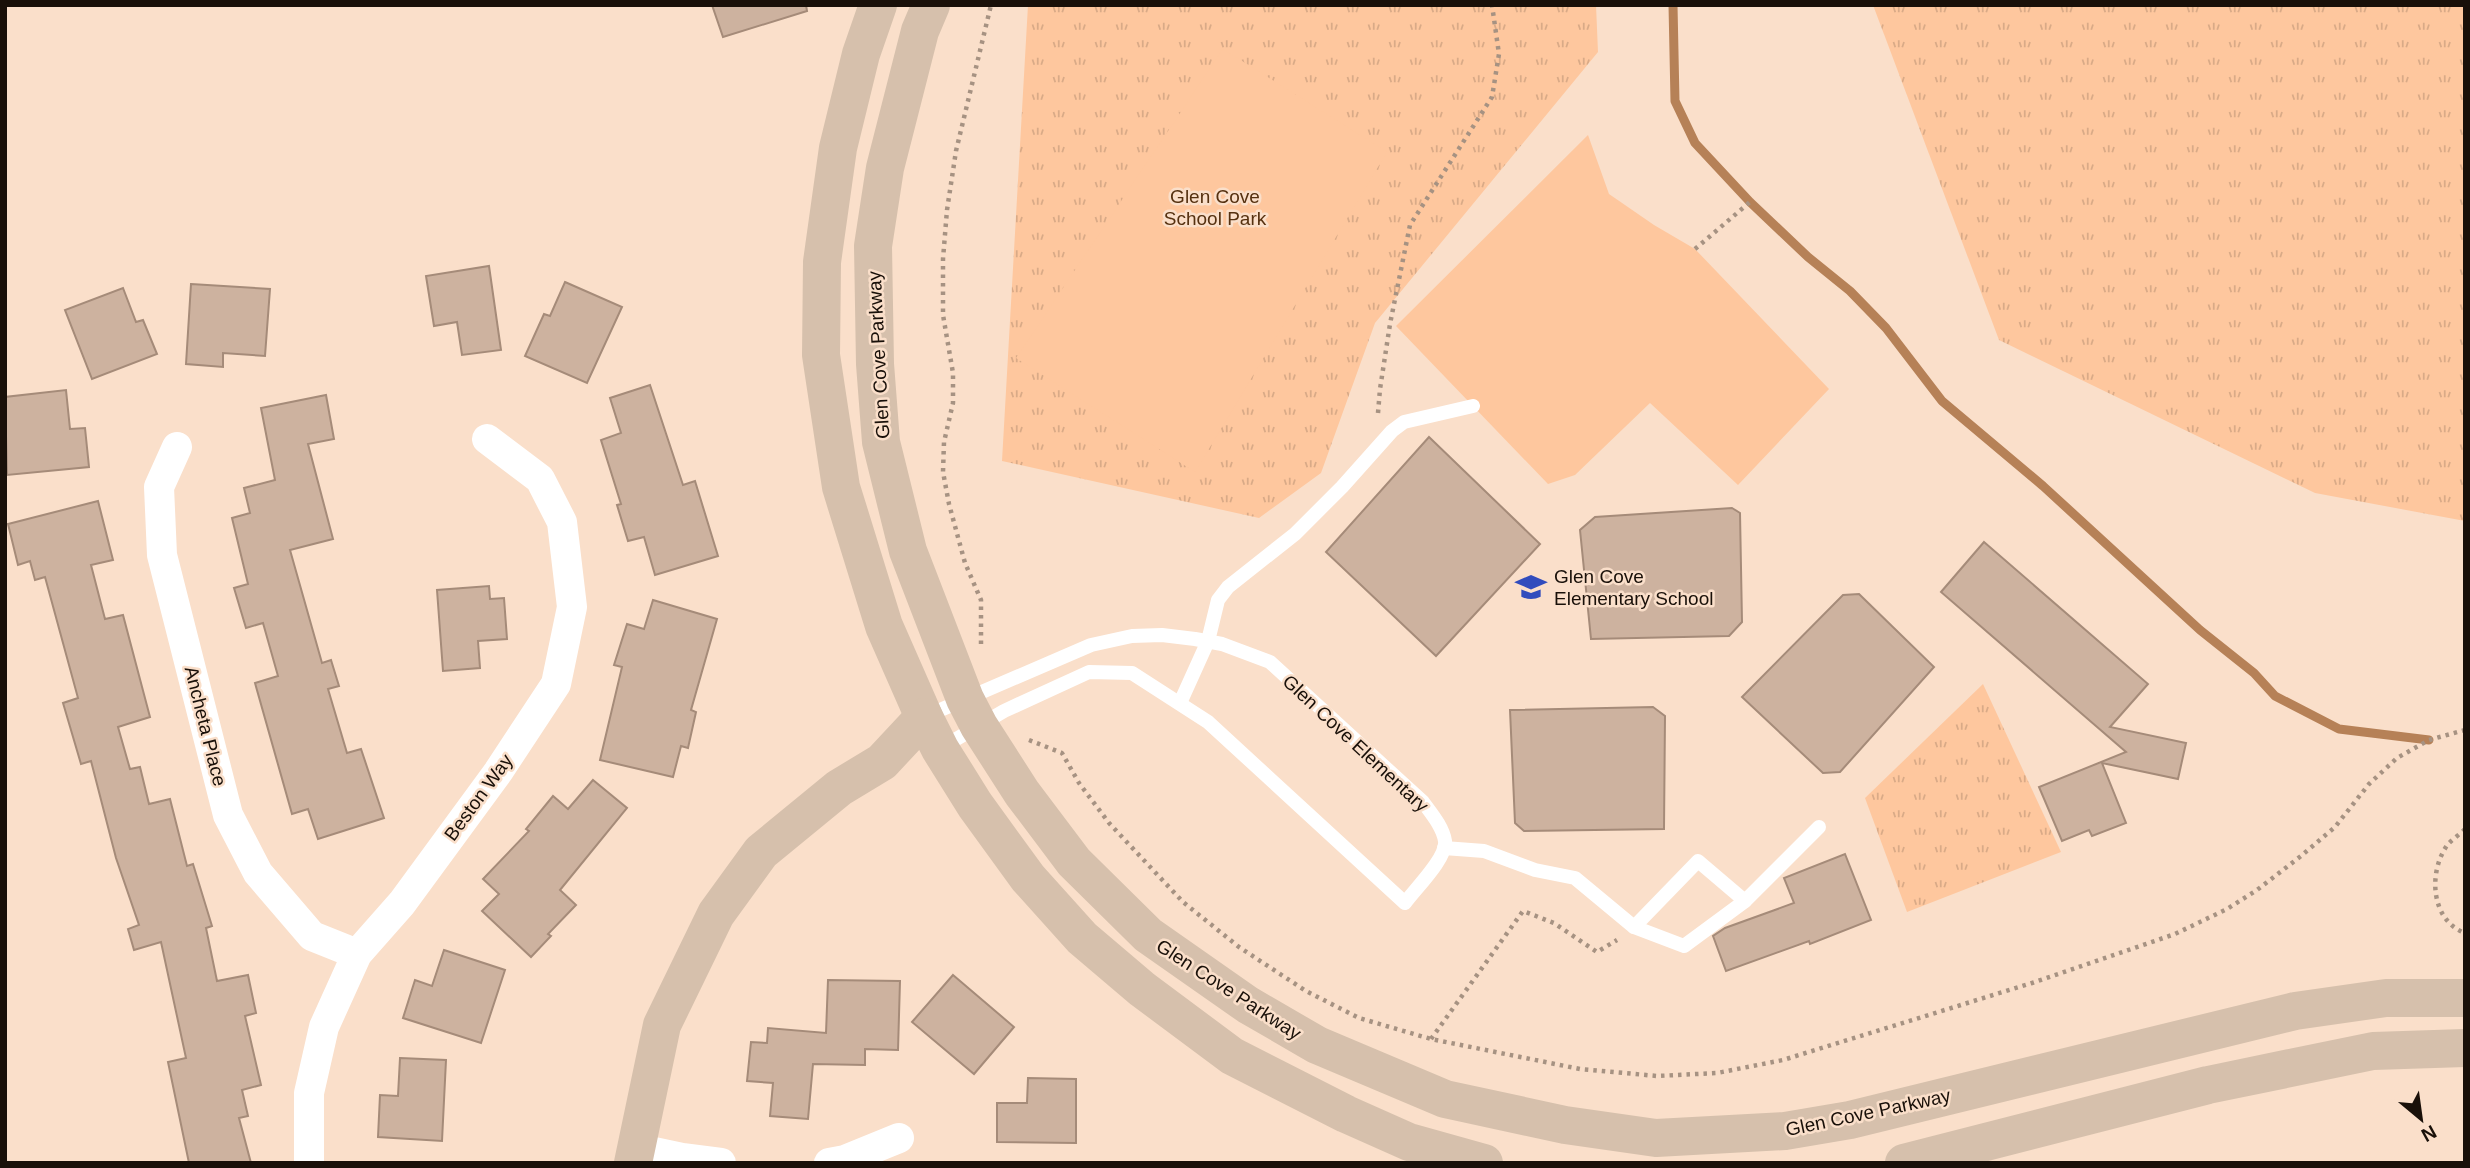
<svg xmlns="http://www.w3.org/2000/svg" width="2470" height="1168" font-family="Helvetica,sans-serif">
<defs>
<pattern id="grass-tufts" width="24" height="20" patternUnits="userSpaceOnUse" patternTransform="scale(1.75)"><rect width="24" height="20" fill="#fec79e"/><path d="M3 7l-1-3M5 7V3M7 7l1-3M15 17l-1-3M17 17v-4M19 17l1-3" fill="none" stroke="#d9aa87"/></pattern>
</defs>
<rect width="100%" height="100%" fill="#fadfca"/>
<!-- grass -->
<g fill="url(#grass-tufts)">
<path d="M 1028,5 L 1596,5 L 1598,52 L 1375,323 L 1321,473 L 1259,518 L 1002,461 Z"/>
<path d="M 1873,5 L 2465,5 L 2465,521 L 2315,493 L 1999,340 Z"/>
<path d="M 1983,684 L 2061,852 L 1907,912 L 1865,798 Z"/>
</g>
<!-- garden -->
<g fill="#fec79e">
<path d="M 1223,49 L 1387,152 L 1195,472 L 1016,358 Z"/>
<path d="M 1588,135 L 1609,194 L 1654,225 L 1695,249 L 1829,389 L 1738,485 L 1650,403 L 1575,475 L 1548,484 L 1396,326 Z"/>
</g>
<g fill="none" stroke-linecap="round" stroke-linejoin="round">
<!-- stream -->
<path stroke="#b68157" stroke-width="9" d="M 1673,5 L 1675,101 L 1695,143 L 1750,202 L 1808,257 L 1850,291 L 1886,328 L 1942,401 L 2043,486 L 2200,630 L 2254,673 L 2275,696 L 2339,729 L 2429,740"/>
</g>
<!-- building -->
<g fill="#cdb29f" stroke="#a58b79" stroke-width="2">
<path d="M 712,5 L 806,5 L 807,11 L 723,37 Z"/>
<path d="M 489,266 L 501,350 L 462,355 L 457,322 L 434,326 L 426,276 Z"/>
<path d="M 565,282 L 622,307 L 587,383 L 525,356 L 544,314 L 550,316 Z"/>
<path d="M 191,284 L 270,289 L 265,356 L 223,353 L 223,367 L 186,364 Z"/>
<path d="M 123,288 L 136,322 L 143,320 L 157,354 L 92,379 L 65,310 Z"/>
<path d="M 650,385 L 683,485 L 695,481 L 718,556 L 655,575 L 644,537 L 628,541 L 617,505 L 621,504 L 601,440 L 621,433 L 610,398 Z"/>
<path d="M 66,390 L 70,429 L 85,428 L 89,467 L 7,475 L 5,397 Z"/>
<path d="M 326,395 L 334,439 L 308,444 L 333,539 L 290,550 L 322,663 L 331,660 L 339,686 L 328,689 L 347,753 L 361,749 L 384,818 L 318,839 L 308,809 L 292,814 L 255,683 L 278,676 L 263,623 L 246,628 L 234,588 L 248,584 L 232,518 L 250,513 L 244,488 L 275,480 L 261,408 Z"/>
<path d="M 1429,437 L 1540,544 L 1436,656 L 1326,552 Z"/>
<path d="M 98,501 L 113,560 L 91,565 L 105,619 L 123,615 L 150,717 L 118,727 L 130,769 L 140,767 L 149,804 L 170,799 L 187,866 L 193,864 L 212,926 L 206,928 L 217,981 L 248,975 L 256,1013 L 245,1016 L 261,1085 L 242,1090 L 248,1116 L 239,1118 L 251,1163 L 189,1163 L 168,1062 L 186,1058 L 161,942 L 134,950 L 128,929 L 139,925 L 116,858 L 91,761 L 81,764 L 63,703 L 78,698 L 45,577 L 35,580 L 30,561 L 18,565 L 8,524 Z"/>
<path d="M 1732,508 L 1740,513 L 1742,622 L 1729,636 L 1591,639 L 1580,530 L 1595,517 Z"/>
<path d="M 1984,542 L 2148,684 L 2110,727 L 2186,743 L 2178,779 L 2102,763 L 2126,823 L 2092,836 L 2089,830 L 2062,841 L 2039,787 L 2126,752 L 1941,592 Z"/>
<path d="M 489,586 L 490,599 L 504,598 L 507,639 L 478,641 L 480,668 L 443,671 L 437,590 Z"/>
<path d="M 1859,594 L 1934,667 L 1840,772 L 1823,773 L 1742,697 L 1843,595 Z"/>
<path d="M 653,600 L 717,619 L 691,710 L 696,712 L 688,748 L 681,746 L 673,777 L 600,760 L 622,667 L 614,665 L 627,624 L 644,629 Z"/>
<path d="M 1653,707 L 1665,716 L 1664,829 L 1524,831 L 1515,823 L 1510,710 Z"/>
<path d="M 593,780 L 627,808 L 560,890 L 576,905 L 548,934 L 551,936 L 531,957 L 482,911 L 499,894 L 483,879 L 529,831 L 526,829 L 553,796 L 568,809 Z"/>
<path d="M 1845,854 L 1871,920 L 1810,944 L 1809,941 L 1726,971 L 1713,936 L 1725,928 L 1794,903 L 1784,878 Z"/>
<path d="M 444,950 L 505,970 L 481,1043 L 403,1018 L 415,980 L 432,986 Z"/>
<path d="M 953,975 L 1014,1027 L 974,1074 L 912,1022 Z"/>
<path d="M 828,980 L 900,981 L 898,1050 L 865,1049 L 865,1065 L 813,1064 L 808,1119 L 770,1116 L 773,1083 L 747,1081 L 751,1042 L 767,1043 L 768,1028 L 826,1033 Z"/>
<path d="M 400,1058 L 446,1060 L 442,1141 L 378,1137 L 380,1095 L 398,1096 Z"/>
<path d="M 1028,1078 L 1076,1079 L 1076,1143 L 997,1142 L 997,1103 L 1027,1103 Z"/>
</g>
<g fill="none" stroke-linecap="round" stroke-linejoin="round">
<!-- path -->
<g stroke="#a69282" stroke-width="4.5" stroke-dasharray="3.5 5" stroke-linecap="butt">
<path d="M 1695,249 L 1750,202"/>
<path d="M 1378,413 L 1380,389 L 1390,324 L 1410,225 L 1492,97 L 1499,54 L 1492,5"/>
<path d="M 981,644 L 981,600 L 965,563 L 949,504 L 943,472 L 944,442 L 953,403 L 953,373 L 943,315 L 943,259 L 947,210 L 956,151 L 991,5"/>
<path d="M 1029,740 L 1062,753 L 1079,783 L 1109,823 L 1183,902 L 1239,947 L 1306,991 L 1359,1018 L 1431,1039 L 1580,1069 L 1657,1076 L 1717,1073 L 1783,1060 L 2032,983 L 2175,934 L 2227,909 L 2257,890 L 2301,856 L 2335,827 L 2369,784 L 2397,758 L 2429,740 L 2465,730"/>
<path d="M 2465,829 C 2460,834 2453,839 2448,844 C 2428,871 2430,920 2465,933"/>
<path d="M 1431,1039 L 1523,911 L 1554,923 L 1597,952 L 1617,940"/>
</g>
<!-- lane -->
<g stroke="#fff" stroke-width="14">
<path d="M 1180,703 L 1208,641 L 1218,600 L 1228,587 L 1295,534 L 1342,487 L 1392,431 L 1404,422 L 1473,406"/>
<path d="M 924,717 L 1091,645 L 1132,636 L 1162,635 L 1195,639 L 1222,644 L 1270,662 L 1423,802 C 1431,813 1443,827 1445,841 C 1447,858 1415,889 1405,903 L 1208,722 L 1132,673 L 1089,672 L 1004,711 L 941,748"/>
<path d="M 1444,848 L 1484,851 L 1535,870 L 1575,878 L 1634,927 L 1684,946 L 1745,901 L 1819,827"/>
<path d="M 1634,927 L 1698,861 L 1745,901"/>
</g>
<!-- street -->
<g stroke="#fff" stroke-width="30">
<path d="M 177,447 L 159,487 L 162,555 L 228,815 L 258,873 L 312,936 L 357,954"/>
<path d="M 635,1148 L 682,1158 L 721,1163"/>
<path d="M 309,1163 L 309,1093 L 324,1027 L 357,954 L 402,903 L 498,772 L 556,684 L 572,607 L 562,522 L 540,479 L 487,439"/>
<path d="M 829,1163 L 845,1160 L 899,1138"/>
</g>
<!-- secondary -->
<g stroke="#d6c0ac" stroke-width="38">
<path d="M 878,5 L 861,54 L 838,148 L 822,262 L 821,355 L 841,487 L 884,626 L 924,717 L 940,749 L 975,805 L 1028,878 L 1082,938 L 1142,989 L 1232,1056 L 1346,1114 L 1409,1142 L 1484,1163"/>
<path d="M 931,5 L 920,31 L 885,168 L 873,246 L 875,364 L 881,442 L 908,551 L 965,699 L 979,726 L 1022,793 L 1074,862 L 1148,935 L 1248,1005 L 1317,1045 L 1445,1099 L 1565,1125 L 1656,1138 L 1785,1131 L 1850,1120 L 2295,1011 L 2386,998 L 2465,998"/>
<path d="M 633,1163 L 662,1025 L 716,914 L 761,852 L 839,788 L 882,762 L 924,717"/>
<path d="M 1904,1163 L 2208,1085 L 2373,1051 L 2465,1048"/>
</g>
</g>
<!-- icons -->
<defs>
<g id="school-bare" transform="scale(2.415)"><path d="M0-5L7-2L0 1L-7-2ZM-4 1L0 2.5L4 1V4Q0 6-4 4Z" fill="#314cbd" stroke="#fadfca" stroke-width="2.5" paint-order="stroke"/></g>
</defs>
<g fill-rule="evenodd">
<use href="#school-bare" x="1531" y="587"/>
</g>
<g text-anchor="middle" stroke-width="5" stroke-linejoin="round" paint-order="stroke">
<!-- park labels -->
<g font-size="19" fill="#563110" stroke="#fadfca">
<text x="1215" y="203">Glen Cove<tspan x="1215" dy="22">School Park</tspan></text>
</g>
<!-- street labels -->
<g font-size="19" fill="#191009" stroke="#fadfca">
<text transform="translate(878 355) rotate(-93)" y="7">Glen Cove Parkway</text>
<text transform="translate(206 726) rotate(76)" y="7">Ancheta Place</text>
<text transform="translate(1356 743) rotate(43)" y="7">Glen Cove Elementary</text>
<text transform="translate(478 797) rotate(-54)" y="7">Beston Way</text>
<text transform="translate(1229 989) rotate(33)" y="7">Glen Cove Parkway</text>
<text transform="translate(1868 1112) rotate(-12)" y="7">Glen Cove Parkway</text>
</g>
<!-- poi labels -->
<g font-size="19" fill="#191009" stroke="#fadfca" text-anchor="start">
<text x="1554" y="583">Glen Cove<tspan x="1554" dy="22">Elementary School</tspan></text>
</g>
</g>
<!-- border -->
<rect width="2470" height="1168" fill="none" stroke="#191009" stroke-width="14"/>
<!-- north arrow -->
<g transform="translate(2421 1119) rotate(151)" stroke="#fadfca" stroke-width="5" paint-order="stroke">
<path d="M0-5L12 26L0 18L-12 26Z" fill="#191009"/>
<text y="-10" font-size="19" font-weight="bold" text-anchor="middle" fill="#191009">N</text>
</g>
</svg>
